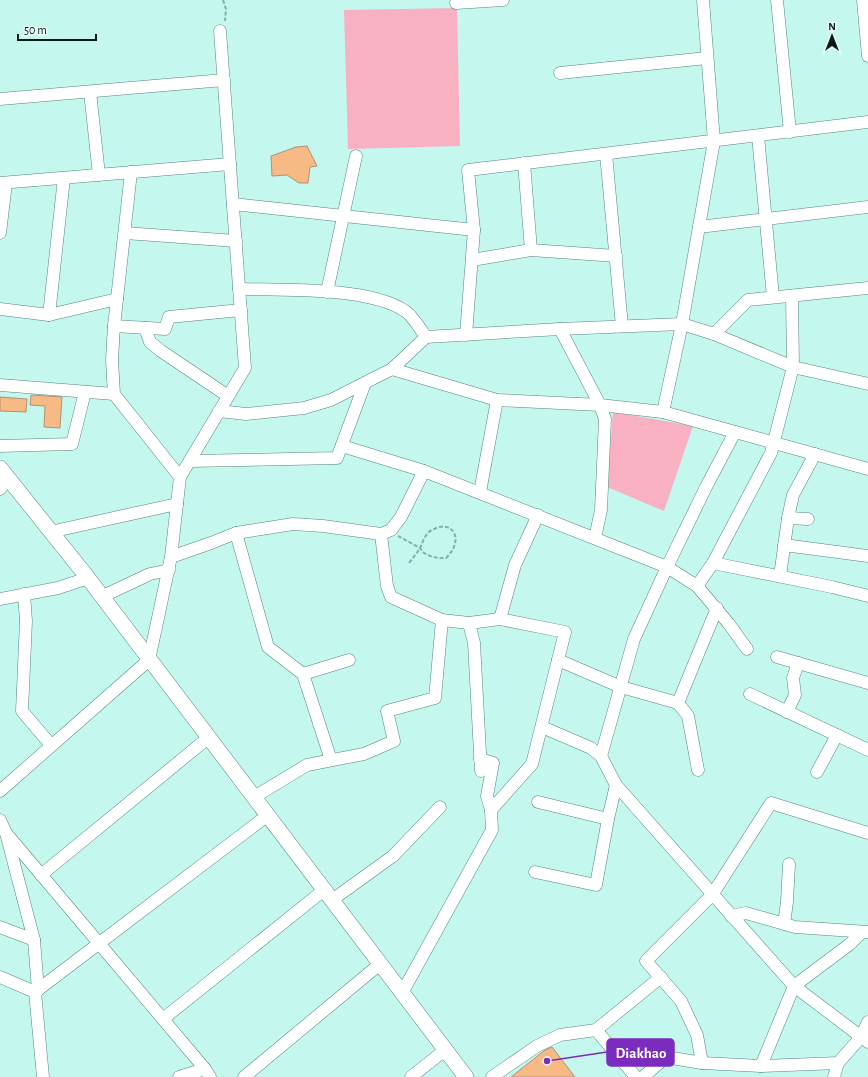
<svg xmlns="http://www.w3.org/2000/svg" width="868" height="1077" font-family="'Alegreya Sans',sans-serif">
<rect width="100%" height="100%" fill="#c4f7ee"/>
<!-- green -->
<g fill="#f8b0c2">
<path d="M 457,8 L 460,146 L 348,149 L 344,10 Z"/>
<path d="M 613,412 L 693,426 L 664,511 L 607,487 Z"/>
</g>
<!-- building -->
<g fill="#f7ba84" stroke="#b19176">
<path d="M 307,146 L 317,166 L 310,167 L 308,183 L 299,183 L 287,175 L 272,176 L 271,156 L 296,147 Z"/>
<path d="M 31,395 L 62,397 L 60,428 L 44,427 L 45,406 L 30,405 Z"/>
<path d="M 0,397 L 27,399 L 26,412 L 0,411 Z"/>
<path d="M 552,1047 L 575,1077 L 511,1077 L 545,1050 Z"/>
</g>
<g fill="none" stroke-linecap="round" stroke-linejoin="round">
<!-- minor casing -->
<g stroke="#55857d" stroke-width="13">
<g id="minor">
<path d="M 777,0 L 790,132"/>
<path d="M 863,0 L 868,56"/>
<path d="M 456,3 L 503,0"/>
<path d="M 560,73 L 707,58"/>
<path d="M 90,92 L 99,175"/>
<path d="M 0,99 L 224,80"/>
<path d="M 758,136 L 773,297"/>
<path d="M 606,154 L 622,326"/>
<path d="M 524,163 L 531,250"/>
<path d="M 64,178 L 49,315 L 117,299 L 114,326 L 112,360 L 114,394 L 180,477"/>
<path d="M 0,183 L 230,164"/>
<path d="M 233,204 L 474,230"/>
<path d="M 699,227 L 868,207"/>
<path d="M 0,233 L 6,183"/>
<path d="M 125,233 L 236,241"/>
<path d="M 472,260 L 531,250 L 616,256"/>
<path d="M 327,292 L 356,156"/>
<path d="M 117,299 L 131,172"/>
<path d="M 0,309 L 49,315"/>
<path d="M 114,326 L 165,329 L 169,317 L 241,310"/>
<path d="M 145,328 L 150,342 L 161,351 L 228,396"/>
<path d="M 560,329 L 600,405 L 605,419 L 601,510 L 595,538"/>
<path d="M 714,334 L 748,300 L 868,288"/>
<path d="M 466,335 L 474,230 L 468,170 L 868,122"/>
<path d="M 426,337 L 560,329 L 682,324 L 714,334 L 793,367 L 792,296"/>
<path d="M 392,369 L 497,400 L 600,405 L 663,412 L 868,469"/>
<path d="M 0,385 L 114,394"/>
<path d="M 219,411 L 246,414 L 304,408 L 331,400 L 392,369 L 426,337 C 421,330 412,315 405,311 C 370,287 283,290 239,289"/>
<path d="M 663,412 L 682,324 L 714,141 L 703,0"/>
<path d="M 0,446 L 72,444 L 85,392"/>
<path d="M 342,446 L 424,471"/>
<path d="M 190,461 L 337,458 L 365,383"/>
<path d="M 0,489 L 8,479"/>
<path d="M 480,492 L 497,400"/>
<path d="M 788,518 L 808,519"/>
<path d="M 50,532 L 177,504"/>
<path d="M 236,533 L 268,647 L 303,674 L 331,760"/>
<path d="M 381,534 L 387,586 L 391,597 L 442,620 L 469,623 L 500,619 L 565,632 L 532,764 L 491,810 L 492,830 L 402,993"/>
<path d="M 784,545 L 868,556"/>
<path d="M 171,557 L 211,543 L 236,533 L 293,524 L 323,526 L 381,534 L 391,530 L 401,517 L 424,471 L 667,567 L 697,586 L 729,624 L 747,649"/>
<path d="M 713,563 L 832,587 L 868,596"/>
<path d="M 780,576 L 788,518 L 793,495 L 815,454"/>
<path d="M 697,586 L 713,563 L 771,453 L 793,367 L 868,384"/>
<path d="M 24,594 L 26,621 L 22,711 L 51,745"/>
<path d="M 101,597 L 150,574 L 169,570"/>
<path d="M 0,599 L 58,588 L 88,578"/>
<path d="M 500,619 L 515,565 L 538,515"/>
<path d="M 469,623 L 474,643 L 481,771"/>
<path d="M 777,657 L 868,683"/>
<path d="M 558,660 L 621,687 L 678,703 L 688,716 L 698,770"/>
<path d="M 303,674 L 349,660"/>
<path d="M 750,694 L 868,750"/>
<path d="M 678,703 L 717,608"/>
<path d="M 787,712 L 795,695 L 793,678 L 798,663"/>
<path d="M 542,727 L 591,748 L 601,756 L 616,785 L 794,986 L 868,1042"/>
<path d="M 601,756 L 634,639 L 667,567 L 706,487 L 735,432"/>
<path d="M 480,759 L 493,763 L 487,796 L 491,810"/>
<path d="M 817,772 L 837,735"/>
<path d="M 0,791 L 149,660 L 171,557 L 180,477 L 245,368 L 220,31"/>
<path d="M 254,797 L 307,765 L 364,754 L 394,741 L 387,711 L 435,698 L 442,620"/>
<path d="M 538,802 L 608,819"/>
<path d="M 0,820 L 6,833 L 34,940 L 38,990"/>
<path d="M 6,833 L 205,1069 L 210,1077"/>
<path d="M 535,872 L 596,885 L 608,819 L 616,785"/>
<path d="M 41,875 L 208,738"/>
<path d="M 332,900 L 393,856 L 440,807"/>
<path d="M 731,916 L 746,913 L 795,927 L 868,932"/>
<path d="M 784,924 L 787,902 L 789,864"/>
<path d="M 0,927 L 34,940"/>
<path d="M 0,977 L 35,992"/>
<path d="M 35,992 L 268,815"/>
<path d="M 35,992 L 43,1077"/>
<path d="M 163,1019 L 324,890"/>
<path d="M 596,1030 L 636,1077"/>
<path d="M 702,1063 L 697,1035 L 681,1001 L 646,961 L 712,895 L 771,803 L 868,833"/>
<path d="M 761,1066 L 794,986 L 850,944 L 862,932"/>
<path d="M 179,1077 L 205,1069"/>
<path d="M 244,1077 L 380,964"/>
<path d="M 411,1077 L 445,1050"/>
<path d="M 492,1077 L 537,1046 L 560,1035 L 596,1030 L 661,977"/>
<path d="M 643,1077 L 666,1057 L 702,1063 L 761,1066 L 838,1063"/>
<path d="M 834,1077 L 838,1063 L 861,1037 L 868,1022"/>
</g>
</g>
<!-- major casing -->
<g stroke="#55857d" stroke-width="16">
<path id="major" d="M 0,468 L 88,578 L 466,1077"/>
</g>
<!-- path -->
<g stroke="#87b0a9" stroke-width="2" stroke-dasharray="4 2" stroke-linecap="butt">
<path d="M 223,0 L 226,9 L 225,21"/>
<path d="M 398,536 L 420,548 L 424,553 L 430,556 L 438,558 L 446,558 C 465,540 453,518 432,530 C 425,533 423,542 420,548 C 417,553 413,558 409,563"/>
</g>
<!-- minor -->
<use href="#minor" stroke="#fff" stroke-width="12"/>
<!-- major -->
<use href="#major" stroke="#fff" stroke-width="15"/>
</g>
<!-- callouts -->
<path fill="none" stroke="#7b2cbf" stroke-width="1.5" d="M547 1061L607 1052"/>
<circle fill="#7b2cbf" stroke="#e9fdf9" stroke-width="1.5" cx="547" cy="1061" r="4"/>
<rect fill="#7b2cbf" stroke="#7b2cbf" stroke-width="1.5" x="607" y="1039" width="67" height="27" rx="4"/>
<g font-size="15" text-anchor="middle" font-weight="bold" fill="#fff">
<text x="641" y="1058">Diakhao</text>
</g>
<!-- north arrow -->
<g transform="translate(832 36)" stroke="#e9fdf9" stroke-width="3" paint-order="stroke">
<path d="M0-3L7 15L0 10L-7 15Z" fill="#061a17"/>
<text y="-6" font-size="11" font-weight="bold" text-anchor="middle" fill="#061a17">N</text>
</g>
<!-- scale -->
<path d="M18 34v6h78v-6" fill="none" stroke="#061a17" stroke-width="2"/>
<text x="24" y="34" font-size="12" fill="#061a17" stroke="#e9fdf9" stroke-width="3" paint-order="stroke">50 m</text>
</svg>
